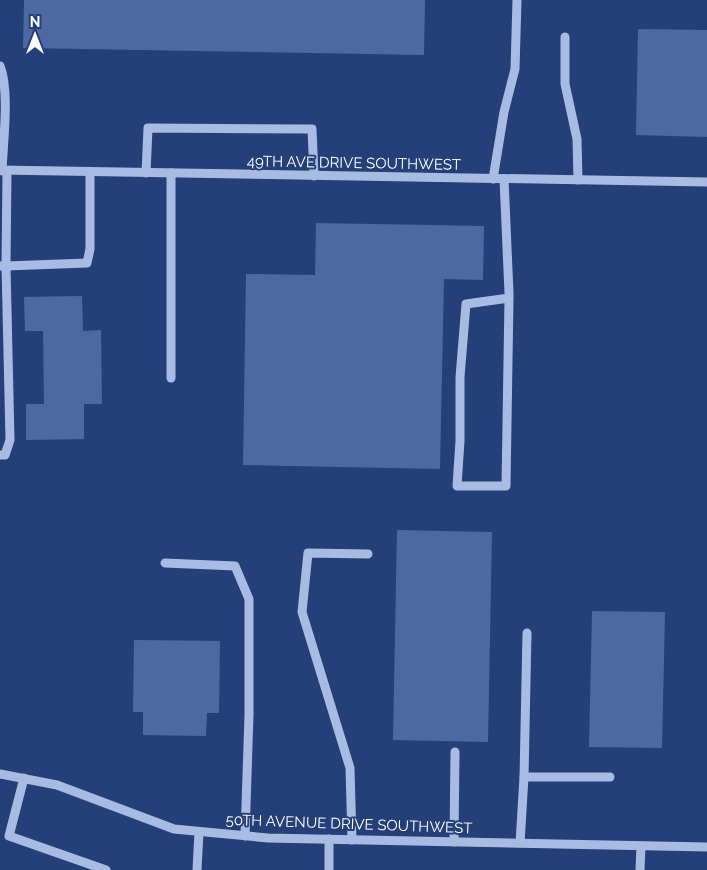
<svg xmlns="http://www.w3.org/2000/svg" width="707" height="870" font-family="Raleway,sans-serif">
<rect width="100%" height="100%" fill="#254078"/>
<!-- building -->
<g fill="#4e69a2">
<path d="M 24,0 L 425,0 L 424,55 L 23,48 Z"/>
<path d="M 638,29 L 707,30 L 707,137 L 636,135 Z"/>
<path d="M 316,223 L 484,226 L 483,280 L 444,279 L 440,469 L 243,465 L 246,274 L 315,275 Z"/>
<path d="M 82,296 L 83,331 L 101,330 L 102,404 L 84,404 L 84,439 L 26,440 L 26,404 L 44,404 L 43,331 L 25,331 L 24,297 Z"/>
<path d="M 397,530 L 492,532 L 488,742 L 393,740 Z"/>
<path d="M 592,611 L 665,612 L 662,748 L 589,747 Z"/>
<path d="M 134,640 L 220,641 L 219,713 L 207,713 L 206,736 L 143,735 L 143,712 L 133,712 Z"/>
</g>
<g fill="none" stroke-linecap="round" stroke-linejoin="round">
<!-- minor -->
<g stroke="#a8bbe3" stroke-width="9">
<path d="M 565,37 L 565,84 L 577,139 L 578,180"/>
<path d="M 0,66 C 10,91 3,143 2,171"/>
<path d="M 0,170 L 707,182"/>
<path d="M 7,171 L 6,266 L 87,263 L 90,249 L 90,172"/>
<path d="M 146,173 L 148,128 L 312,129 L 314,176"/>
<path d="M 493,179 L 504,112 L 515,69 L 517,0"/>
<path d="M 504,179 L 509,293 L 509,298 L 506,486 L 457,486 L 460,441 L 460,377 L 466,304 L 509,298"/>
<path d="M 171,378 L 171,173"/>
<path d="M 0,455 L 5,455 L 10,440 L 6,266 L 0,266"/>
<path d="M 165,563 L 235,566 L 249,599 L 249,715 L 245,836"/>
<path d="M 0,774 L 57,785 L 174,829 L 268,838 L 707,847"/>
<path d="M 524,777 L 610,777"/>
<path d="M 24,778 L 9,836 L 106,870"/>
<path d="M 329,839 L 329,870"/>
<path d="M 352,840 L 350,768 L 302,612 L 308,553 L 368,554"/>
<path d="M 454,842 L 455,752"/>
<path d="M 520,843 L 524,777 L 527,633"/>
<path d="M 197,870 L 199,832"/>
<path d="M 640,870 L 641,846"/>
</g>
</g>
<g text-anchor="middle" stroke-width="4" stroke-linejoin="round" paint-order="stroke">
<!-- street labels -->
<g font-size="15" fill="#fff" stroke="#254078">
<text transform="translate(354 163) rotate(1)" y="5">49TH AVE DRIVE SOUTHWEST</text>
<text transform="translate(349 824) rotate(2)" y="5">50TH AVENUE DRIVE SOUTHWEST</text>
</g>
</g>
<!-- north arrow -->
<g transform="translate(35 35)" stroke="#254078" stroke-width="4" paint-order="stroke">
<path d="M0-4L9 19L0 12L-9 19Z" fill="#ffffff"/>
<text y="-8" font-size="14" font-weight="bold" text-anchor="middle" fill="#ffffff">N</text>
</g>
</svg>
